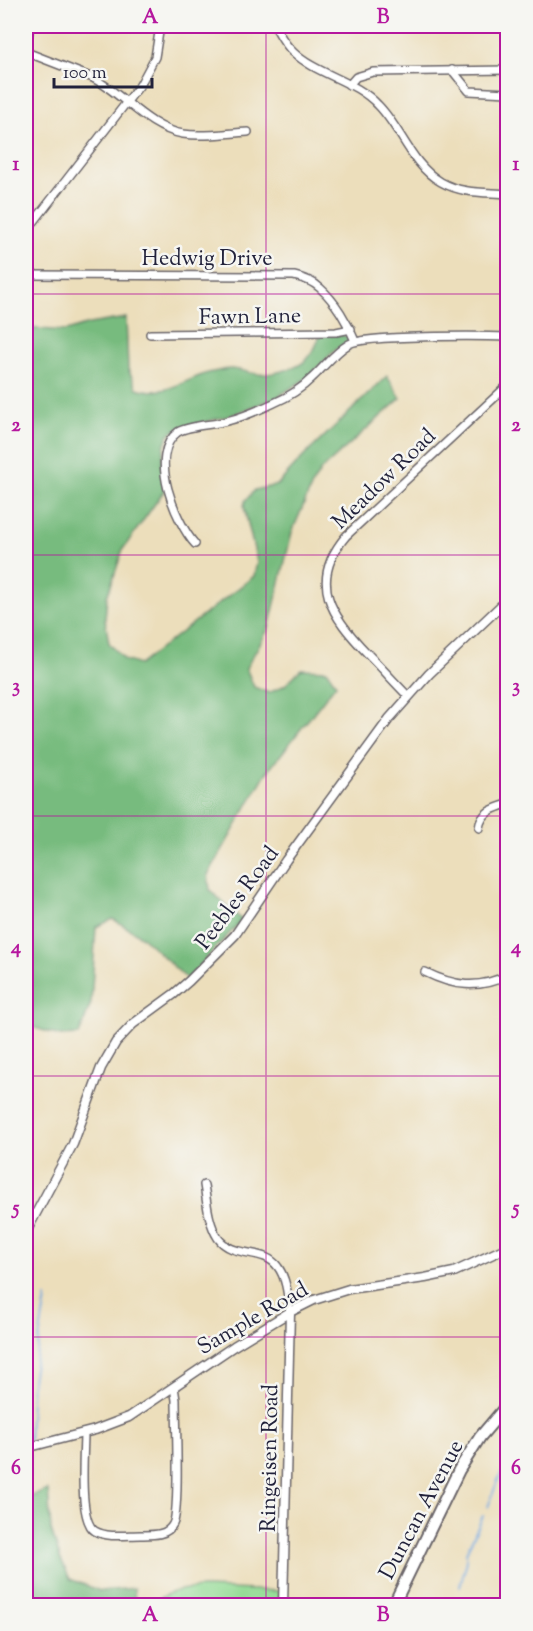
<svg xmlns="http://www.w3.org/2000/svg" width="533" height="1631" font-family="'Sorts Mill Goudy',serif">
<rect width="100%" height="100%" fill="#f6f6f2"/>
<filter id="ink" filterUnits="userSpaceOnUse"><feTurbulence type="fractalNoise" baseFrequency=".0167" numOctaves="2"/><feDisplacementMap in="SourceGraphic" scale="12" xChannelSelector="R" yChannelSelector="G"/><feConvolveMatrix kernelMatrix="1 2 1 2 8 2 1 2 1" color-interpolation-filters="sRGB"/></filter>
<filter id="wash" filterUnits="userSpaceOnUse"><feTurbulence type="fractalNoise" baseFrequency=".008" numOctaves="4" result="noise"/><feDisplacementMap in="SourceGraphic" scale="24" xChannelSelector="R" yChannelSelector="G"/><feGaussianBlur stdDeviation="1.35" result="paint"/><feColorMatrix in="noise" values="0 0 0 0 0 0 0 0 0 0 0 0 0 0 0 0 0 1.4 0 .05"/><feComposite in="paint" operator="in"/></filter>
<g filter="url(#wash)">
<rect width="100%" height="100%" fill="#ecdebb"/>
<!-- green -->
<path fill="#94db95" stroke="#5b7e68" stroke-width="1.5" d="M 206,1588 L 280,1591 L 280,1605 L 148,1606 C 171,1589 179,1589 206,1588 Z"/>
<!-- forest -->
<g fill="#77bb7e" stroke="#4c6e5c" stroke-width="1.5">
<path d="M 126,318 L 128,369 L 137,388 C 162,398 184,380 208,373 C 215,372 224,369 231,369 C 240,369 249,373 258,374 C 270,375 284,371 295,367 C 308,362 316,348 320,335 L 342,335 L 348,337 L 348,341 L 334,351 L 307,378 L 277,397 L 229,416 L 179,428 L 169,434 L 165,443 L 162,462 L 164,491 L 123,549 L 107,597 L 105,619 L 109,643 L 125,660 L 139,665 L 254,576 L 257,562 L 244,507 L 245,501 L 255,490 L 277,485 L 304,456 L 387,376 L 401,398 L 321,470 L 313,483 L 292,532 L 269,628 L 246,668 L 254,687 L 269,693 L 285,685 L 301,669 L 327,670 L 336,684 L 265,775 L 208,875 L 210,890 L 242,920 L 187,979 L 141,936 L 113,919 L 96,927 L 91,1003 L 79,1035 L 60,1036 L 26,1025 L 26,328 L 66,331 L 89,324 Z"/>
<path d="M 48,1490 L 51,1530 L 60,1558 L 70,1579 L 100,1591 L 134,1588 L 135,1605 L 26,1605 L 26,1498 Z"/>
</g>
<g fill="none" stroke-linecap="round" stroke-linejoin="round">
<!-- stream -->
<g stroke="#70a8df" stroke-width="2">
<path d="M 29,1442 L 32,1380 L 46,1298"/>
<path d="M 488,1507 L 497,1482 L 508,1461"/>
<path d="M 460,1586 L 467,1561 L 466,1553 L 483,1516"/>
<path d="M 26,1588 L 26,1508 L 30,1455"/>
</g>
</g>
</g>
<g filter="url(#ink)">
<g fill="none" stroke-linecap="round" stroke-linejoin="round">
<!-- minor casing -->
<g stroke="#696468" stroke-width="10">
<g id="minor">
<path d="M 275,26 C 280,35 285,45 293,52 C 317,75 355,80 378,105 C 401,128 411,165 441,182 C 462,194 484,192 508,194"/>
<path d="M 26,52 L 93,78 C 123,94 148,128 183,134 C 204,137 227,133 248,132"/>
<path d="M 452,70 L 469,91 L 508,93"/>
<path d="M 349,85 L 356,77 L 373,72 L 508,70"/>
<path d="M 26,232 L 140,85 L 155,57 L 160,26"/>
<path d="M 26,275 L 294,276 C 303,278 313,281 320,288 C 335,301 348,323 355,341"/>
<path d="M 150,334 L 336,332 L 351,329"/>
<path d="M 195,544 C 176,523 147,454 178,432 C 189,425 214,425 227,421 C 243,417 259,410 274,403 C 288,397 301,389 312,378 C 324,367 334,353 349,344 C 364,335 484,336 508,337"/>
<path d="M 408,696 C 394,682 381,667 367,653 C 332,617 307,582 346,536 L 508,385"/>
<path d="M 479,828 C 481,812 494,808 508,804"/>
<path d="M 425,972 C 453,986 478,990 508,975"/>
<path d="M 204,1185 C 207,1202 208,1223 218,1238 C 233,1259 264,1247 278,1267 C 287,1279 288,1298 290,1312"/>
<path d="M 84,1433 C 84,1453 78,1521 95,1531 C 107,1538 127,1535 140,1535 C 152,1535 167,1536 173,1524 C 180,1511 176,1420 176,1400 L 174,1387"/>
</g>
</g>
<!-- tertiary casing -->
<g stroke="#696468" stroke-width="11">
<g id="tertiary">
<path d="M 26,1232 L 73,1144 L 101,1068 L 116,1042 L 133,1024 L 174,994 L 189,981 L 235,935 L 286,860 L 389,719 L 429,674 L 508,599"/>
<path d="M 26,1448 L 95,1430 L 129,1417 L 234,1346 L 290,1312 L 314,1300 L 349,1289 L 425,1278 L 454,1272 L 508,1247"/>
<path d="M 283,1606 L 290,1312"/>
</g>
</g>
<!-- secondary casing -->
<g stroke="#696468" stroke-width="12">
<path id="secondary" d="M 26,41 L 29,26"/>
</g>
<!-- primary casing -->
<g stroke="#696468" stroke-width="14">
<path id="primary" d="M 393,1606 L 459,1470 L 480,1437 L 508,1404"/>
</g>
<!-- minor -->
<use href="#minor" stroke="#fff" stroke-width="7"/>
<!-- tertiary -->
<use href="#tertiary" stroke="#fff" stroke-width="8"/>
<!-- secondary -->
<use href="#secondary" stroke="#fff" stroke-width="9"/>
<!-- primary -->
<use href="#primary" stroke="#fff" stroke-width="10"/>
</g>
</g>
<!-- grid -->
<path fill="none" stroke="#b5179e" stroke-width="1.5" stroke-opacity="0.55" d="M 266,26 L 266,1606M 26,294 L 508,294M 26,555 L 508,555M 26,816 L 508,816M 26,1076 L 508,1076M 26,1337 L 508,1337"/>
<g text-anchor="middle" stroke-width="5" stroke-linejoin="round" paint-order="stroke">
<!-- street labels -->
<g font-size="22" fill="#22223b" stroke="#f6f6f2">
<text x="207" y="265">Hedwig Drive</text>
<text transform="translate(250 315) rotate(-1)" y="8">Fawn Lane</text>
<text transform="translate(383 478) rotate(-44)" y="8">Meadow Road</text>
<text transform="translate(236 897) rotate(-53)" y="8">Peebles Road</text>
<text transform="translate(252 1317) rotate(-30)" y="8">Sample Road</text>
<text transform="translate(268 1458) rotate(-89)" y="8">Ringeisen Road</text>
<text transform="translate(420 1509) rotate(-62)" y="8">Duncan Avenue</text>
</g>
</g>
<!-- margin -->
<rect width="533" height="1631" fill="none" stroke="#f6f6f2" stroke-width="66"/>
<!-- scale -->
<path d="M54 78v9h98v-9" fill="none" stroke="#22223b" stroke-width="3"/>
<text x="63" y="78" font-size="18" fill="#22223b" stroke="#f6f6f2" stroke-width="4.5" paint-order="stroke">100 m</text>
<rect x="33" y="33" width="467" height="1565" fill="none" stroke="#b5179e" stroke-width="2"/>
<g font-size="20" text-anchor="middle" font-weight="bold" fill="#b5179e">
<text x="150" y="23">A</text>
<text x="383" y="23">B</text>
<text x="16" y="170">1</text>
<text x="516" y="170">1</text>
<text x="16" y="431">2</text>
<text x="516" y="431">2</text>
<text x="16" y="692">3</text>
<text x="516" y="692">3</text>
<text x="16" y="953">4</text>
<text x="516" y="953">4</text>
<text x="16" y="1214">5</text>
<text x="516" y="1214">5</text>
<text x="16" y="1474">6</text>
<text x="516" y="1474">6</text>
<text x="150" y="1621">A</text>
<text x="383" y="1621">B</text>
</g>
</svg>
